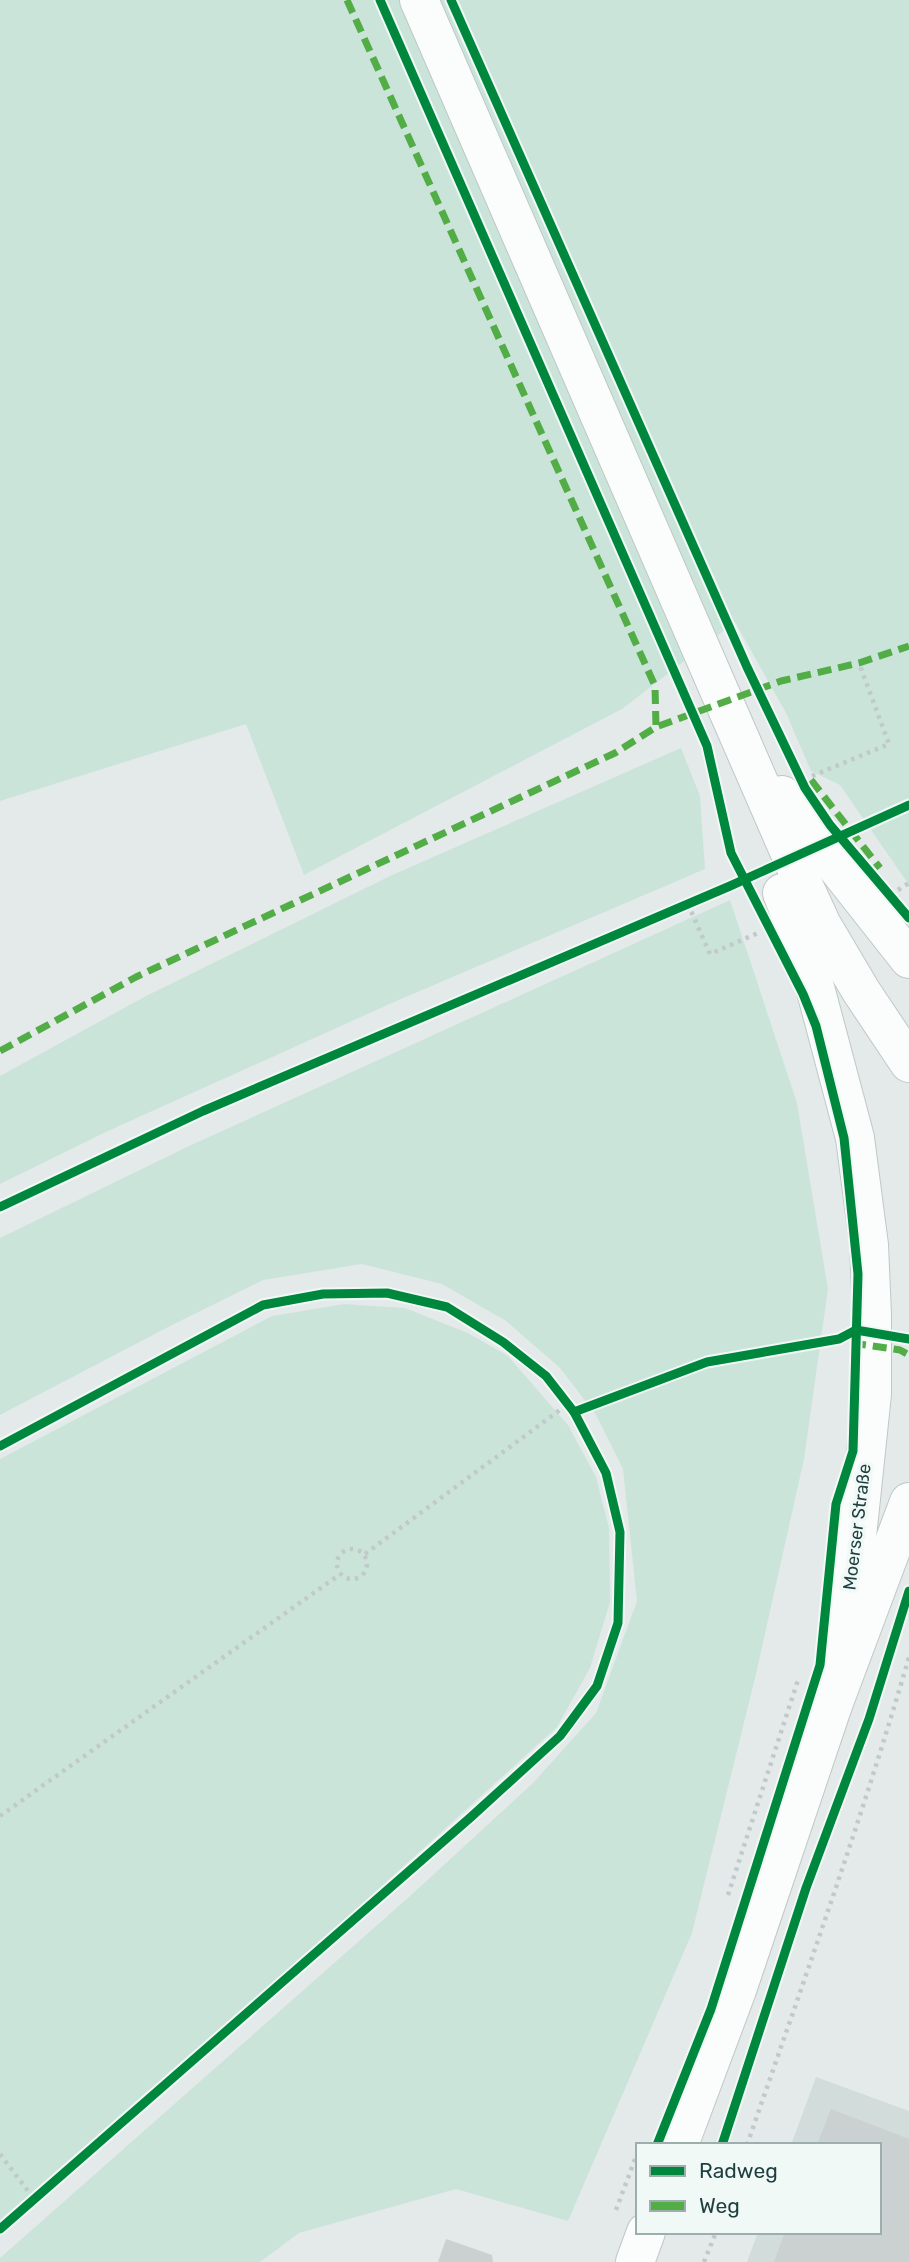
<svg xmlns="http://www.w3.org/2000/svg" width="909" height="2262" font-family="Rubik,sans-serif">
<rect width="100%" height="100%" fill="#e4eae9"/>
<!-- built -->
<path fill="#d1dcdb" d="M 816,2077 L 909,2111 L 909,2262 L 747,2262 L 758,2232 L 879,2232 L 879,2145 L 791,2145 Z"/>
<!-- green -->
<g fill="#cbe4da">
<path d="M 0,0 L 909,0 L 909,885 L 840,785 L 811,771 L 786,713 L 735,622 L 622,709 L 304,875 L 246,724 L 0,801 Z"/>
<path d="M 681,748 L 700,796 L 705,869 L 394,1002 L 108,1131 L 0,1184 L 0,1076 L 146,996 L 390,876 Z"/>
<path d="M 730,900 L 797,1103 L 828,1289 L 804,1459 L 756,1674 L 692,1933 L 568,2221 L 456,2189 L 299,2233 L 260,2262 L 0,2262 L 0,2258 L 410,1896 L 533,1783 L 596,1713 L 637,1601 L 623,1469 L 596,1415 L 560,1368 L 506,1321 L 442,1284 L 362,1264 L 263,1280 L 172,1325 L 0,1415 L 0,1238 L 187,1147 Z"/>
<path d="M 344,1304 L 405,1308 L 468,1333 L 508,1356 L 568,1425 L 596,1477 L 609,1528 L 610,1602 L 590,1668 L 557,1727 L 339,1925 L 0,2223 L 0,1459 L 272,1316 Z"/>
</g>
<!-- building -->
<g fill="#cad1d0">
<path d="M 831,2109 L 909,2139 L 909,2262 L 774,2262 L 785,2232 L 879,2232 L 879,2145 L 817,2145 Z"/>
<path d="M 446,2239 L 492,2255 L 493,2262 L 438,2262 Z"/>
</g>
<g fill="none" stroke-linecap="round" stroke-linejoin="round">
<!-- secondary casing -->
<g stroke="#bfc8c7" stroke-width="40">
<g id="secondary">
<path d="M 419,0 L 805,888 L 822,925 L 861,991 L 909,1063"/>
<path d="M 782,795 L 809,832 L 909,959"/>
<path d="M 782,893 L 808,961 L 855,1138 L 869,1245 L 872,1315 L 872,1394 L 856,1546 L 833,1705"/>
<path d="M 679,2145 L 737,1990 L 833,1705 L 909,1502"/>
<path d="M 635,2262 L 646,2232"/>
</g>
</g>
<!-- path -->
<g stroke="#c0caca" stroke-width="4.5" stroke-dasharray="3.5 5" stroke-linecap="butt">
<path d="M 812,776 L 889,744 L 859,663"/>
<path d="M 898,890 L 909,883"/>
<path d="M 688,904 L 710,954 L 758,933"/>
<circle cx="352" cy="1564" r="15"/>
<path d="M 365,1554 L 568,1404"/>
<path d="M 0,1816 L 339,1575"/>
<path d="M 728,1895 L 798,1680"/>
<path d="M 747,2145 C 803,1983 861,1822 909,1657"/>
<path d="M 0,2154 L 34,2199"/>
<path d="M 616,2210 L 638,2151"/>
<path d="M 704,2262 L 716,2232"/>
</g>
<!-- secondary -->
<use href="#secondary" stroke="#fbfcfc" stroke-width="38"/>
<!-- quiet -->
<g stroke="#52ad46" stroke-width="7" stroke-dasharray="14 7" stroke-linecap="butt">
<path d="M 347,0 L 655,686 L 656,727"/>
<path d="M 811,780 L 880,868"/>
<path d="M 0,1051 L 136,977 L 615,753 L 656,727 L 781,681 L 859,663 L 909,646"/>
<path d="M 852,1343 L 900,1350 L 909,1355"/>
</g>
<!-- cycleway casing -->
<g stroke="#f1f9f7" stroke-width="13">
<g id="cycleway">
<path d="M 380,0 L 707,746 L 731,853 L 803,994 L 816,1026 L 844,1138 L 858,1274 L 853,1451 L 836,1504 L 820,1665 L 711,2009 L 657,2145"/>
<path d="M 451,0 L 747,667 L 805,788 L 830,825 L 909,918"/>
<path d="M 0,1207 L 203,1111 L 730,886 L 909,805"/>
<path d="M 0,1446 L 263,1305 L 323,1294 L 387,1293 L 447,1307 L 503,1342 L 546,1376 L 574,1412"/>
<path d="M 722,2145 L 806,1888 L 869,1719 L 909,1591"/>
<path d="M 0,2229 L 471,1817 L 560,1736 L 597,1686 L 618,1623 L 620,1532 L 606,1473 L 574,1412 L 707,1362 L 839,1339 L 856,1330 L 909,1339"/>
</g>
</g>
<!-- cycleway -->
<use href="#cycleway" stroke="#00873e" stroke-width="9"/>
</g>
<g text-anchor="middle" stroke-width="7" stroke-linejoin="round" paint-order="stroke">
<!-- street labels -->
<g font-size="18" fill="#1f3f3f" stroke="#f1f9f7">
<text transform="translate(857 1527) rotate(-83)" y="6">Moerser Straße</text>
</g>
</g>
<!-- legend -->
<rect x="636" y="2143" width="245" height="91" fill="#f1f9f7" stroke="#9dafad" stroke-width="2"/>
<rect x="650" y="2166" width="35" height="10" fill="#00873e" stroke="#9dafad" stroke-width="2"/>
<text x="699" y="2178" font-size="21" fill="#1f3f3f">Radweg</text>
<rect x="650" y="2201" width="35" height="10" fill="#52ad46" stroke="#9dafad" stroke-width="2"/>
<text x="699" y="2213" font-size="21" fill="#1f3f3f">Weg</text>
</svg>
